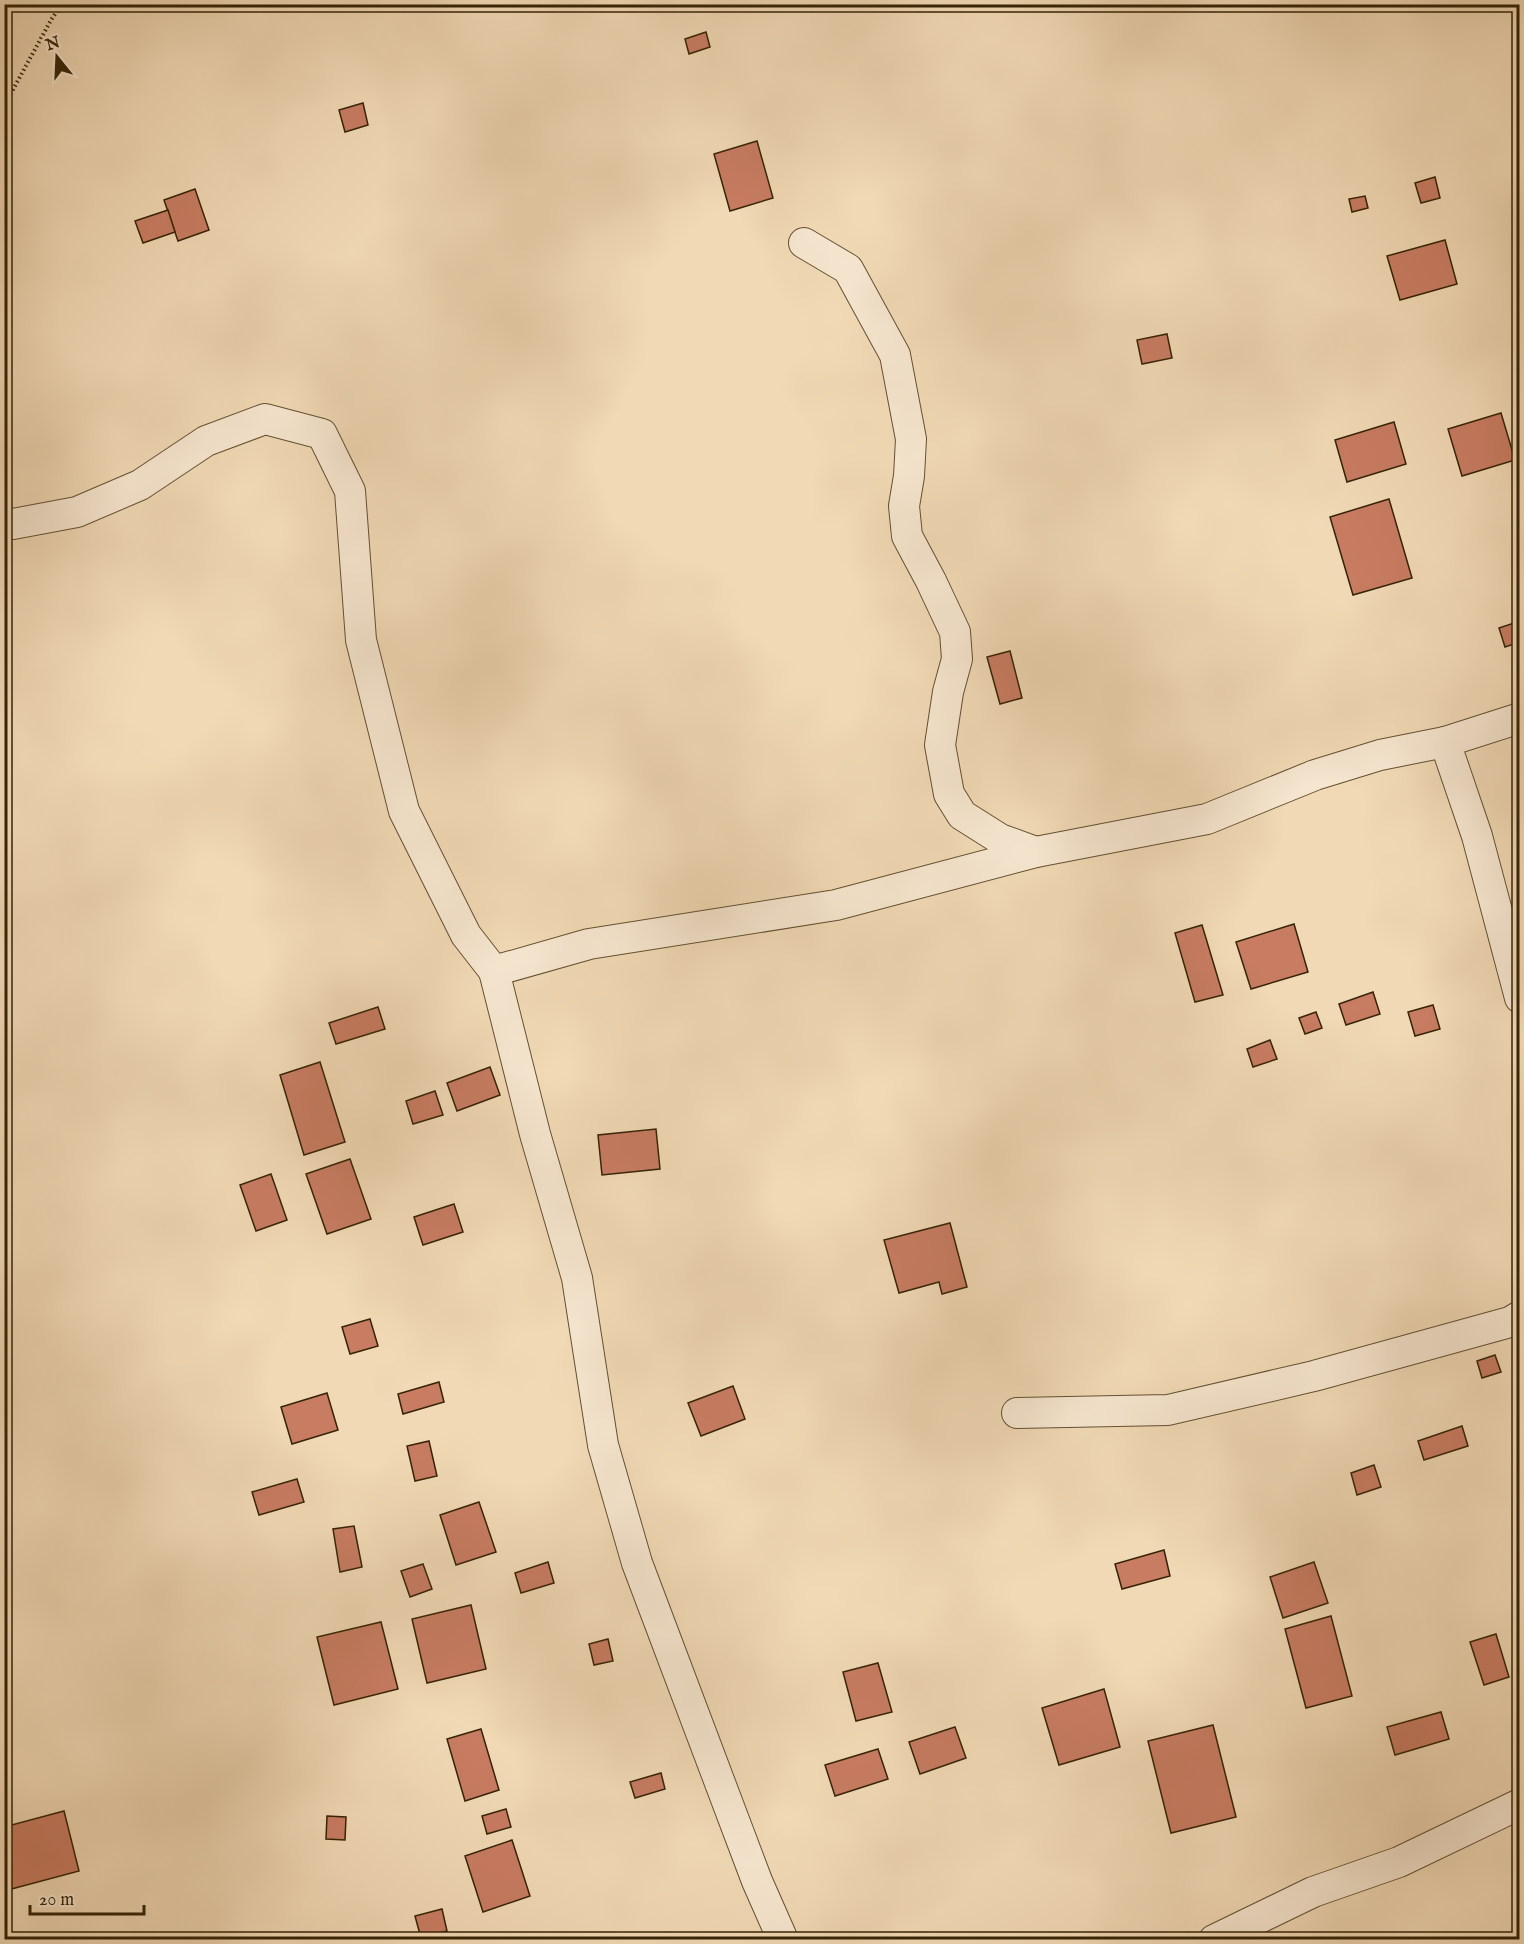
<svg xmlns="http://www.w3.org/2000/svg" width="1524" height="1944" font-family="'IM FELL English',serif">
<rect width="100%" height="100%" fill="#f1d9b5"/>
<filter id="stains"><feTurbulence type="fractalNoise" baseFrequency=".00333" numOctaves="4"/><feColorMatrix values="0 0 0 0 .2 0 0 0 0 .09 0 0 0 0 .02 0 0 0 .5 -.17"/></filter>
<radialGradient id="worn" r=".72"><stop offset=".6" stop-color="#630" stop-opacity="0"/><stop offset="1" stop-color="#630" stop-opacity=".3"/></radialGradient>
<!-- building -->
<g fill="#c87c62" stroke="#352307" stroke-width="1.5">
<path d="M 706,32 L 710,47 L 689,54 L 685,39 Z"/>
<path d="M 363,103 L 368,125 L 345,132 L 339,110 Z"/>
<path d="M 757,141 L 773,198 L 730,211 L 714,154 Z"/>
<path d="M 1435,177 L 1440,198 L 1421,203 L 1415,183 Z"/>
<path d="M 195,189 L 209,230 L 178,241 L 164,200 Z"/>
<path d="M 1365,196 L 1368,208 L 1352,212 L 1349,199 Z"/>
<path d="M 168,210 L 175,232 L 143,243 L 135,221 Z"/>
<path d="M 1445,240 L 1457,284 L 1400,300 L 1387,256 Z"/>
<path d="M 1167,334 L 1172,358 L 1142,364 L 1137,340 Z"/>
<path d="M 1501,413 L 1515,460 L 1462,476 L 1448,429 Z"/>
<path d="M 1394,422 L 1406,464 L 1347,482 L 1335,440 Z"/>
<path d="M 1389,499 L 1412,578 L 1353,595 L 1330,517 Z"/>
<path d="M 1520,621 L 1520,642 L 1505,647 L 1499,628 Z"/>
<path d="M 1010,651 L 1022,698 L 1000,704 L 987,657 Z"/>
<path d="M 1294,924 L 1308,972 L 1251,989 L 1236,942 Z"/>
<path d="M 1202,925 L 1223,995 L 1195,1002 L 1175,933 Z"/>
<path d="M 1373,992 L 1380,1014 L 1346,1025 L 1339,1004 Z"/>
<path d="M 1433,1005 L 1440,1029 L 1415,1036 L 1408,1012 Z"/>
<path d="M 378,1007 L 385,1029 L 336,1044 L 329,1023 Z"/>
<path d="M 1316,1012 L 1322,1028 L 1305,1034 L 1299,1018 Z"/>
<path d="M 1270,1040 L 1277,1059 L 1253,1067 L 1247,1049 Z"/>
<path d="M 320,1062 L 345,1142 L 304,1155 L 280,1075 Z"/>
<path d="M 490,1067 L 500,1095 L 457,1111 L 447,1083 Z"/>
<path d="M 435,1091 L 443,1115 L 413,1124 L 406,1101 Z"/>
<path d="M 656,1129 L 660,1169 L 602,1175 L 598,1135 Z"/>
<path d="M 350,1159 L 371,1219 L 327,1234 L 306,1174 Z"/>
<path d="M 271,1174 L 287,1220 L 256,1231 L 240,1185 Z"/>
<path d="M 454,1204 L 463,1232 L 423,1245 L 414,1217 Z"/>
<path d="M 950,1223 L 967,1287 L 942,1294 L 939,1282 L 899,1293 L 884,1240 Z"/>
<path d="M 370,1319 L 378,1346 L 350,1354 L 342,1327 Z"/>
<path d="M 1495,1355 L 1501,1372 L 1482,1378 L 1477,1361 Z"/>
<path d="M 439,1382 L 444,1402 L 403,1414 L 398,1394 Z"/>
<path d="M 733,1386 L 745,1419 L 701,1436 L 688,1403 Z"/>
<path d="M 327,1393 L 338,1430 L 292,1444 L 281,1407 Z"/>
<path d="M 1462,1426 L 1468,1446 L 1424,1460 L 1418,1441 Z"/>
<path d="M 429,1441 L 437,1476 L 415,1481 L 407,1446 Z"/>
<path d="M 1374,1465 L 1381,1487 L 1357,1495 L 1351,1473 Z"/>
<path d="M 297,1479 L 304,1502 L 259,1515 L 252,1492 Z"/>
<path d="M 479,1502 L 496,1552 L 456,1565 L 440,1515 Z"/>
<path d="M 354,1526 L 362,1567 L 340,1572 L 333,1529 Z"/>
<path d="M 1164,1550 L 1170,1576 L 1122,1589 L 1115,1564 Z"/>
<path d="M 548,1562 L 554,1583 L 521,1593 L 515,1573 Z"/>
<path d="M 1314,1562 L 1328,1603 L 1283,1618 L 1270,1577 Z"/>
<path d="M 423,1564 L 432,1589 L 410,1597 L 401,1571 Z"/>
<path d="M 471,1605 L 486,1669 L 427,1683 L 412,1619 Z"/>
<path d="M 1331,1616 L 1352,1696 L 1306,1708 L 1285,1629 Z"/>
<path d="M 381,1622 L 398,1689 L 334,1705 L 317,1637 Z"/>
<path d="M 1496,1634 L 1509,1677 L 1484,1685 L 1470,1642 Z"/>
<path d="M 608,1639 L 613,1661 L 594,1665 L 589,1644 Z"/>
<path d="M 878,1663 L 892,1712 L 856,1721 L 843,1672 Z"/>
<path d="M 1104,1689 L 1120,1747 L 1059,1765 L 1042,1708 Z"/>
<path d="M 1441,1712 L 1449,1739 L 1395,1755 L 1387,1727 Z"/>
<path d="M 1213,1725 L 1236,1817 L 1171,1833 L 1148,1741 Z"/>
<path d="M 955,1727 L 966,1758 L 920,1774 L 909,1742 Z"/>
<path d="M 481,1729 L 499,1790 L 465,1801 L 447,1739 Z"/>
<path d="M 878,1749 L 888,1779 L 835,1796 L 825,1765 Z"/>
<path d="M 661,1773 L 665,1789 L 635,1798 L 630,1782 Z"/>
<path d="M 506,1809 L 511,1827 L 487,1834 L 482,1816 Z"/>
<path d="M 64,1811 L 79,1871 L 4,1891 L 4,1827 Z"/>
<path d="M 327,1816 L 346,1817 L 345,1840 L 326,1839 Z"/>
<path d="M 512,1840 L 530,1896 L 483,1912 L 465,1856 Z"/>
<path d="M 442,1909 L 447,1931 L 421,1938 L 415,1916 Z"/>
</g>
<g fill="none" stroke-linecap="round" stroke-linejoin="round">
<!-- minor casing -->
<g stroke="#645032" stroke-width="32">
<g id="minor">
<path d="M 804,243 L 848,269 L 895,355 L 911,439 L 909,476 L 904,506 L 907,536 L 931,581 L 955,632 L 957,659 L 948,692 L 940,745 L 949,794 L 962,815 L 1000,839 L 1036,852"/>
<path d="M 4,523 L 13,524 L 77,512 L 140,485 L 206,441 L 265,419 L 322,434 L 350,491 L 361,640 L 404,811 L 466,935 L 494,971 L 589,944 L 836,905 L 1036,852 L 1207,819 L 1315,775 L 1380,755 L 1445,742"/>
<path d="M 1520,718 L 1445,742 L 1477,836 L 1520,998"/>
<path d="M 494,971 L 535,1134 L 577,1278 L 603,1445 L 637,1563 L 757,1881 L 783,1940"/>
<path d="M 1017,1413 L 1168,1410 L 1314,1376 L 1510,1322 L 1520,1316"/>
<path d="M 1214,1940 L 1313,1892 L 1399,1862 L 1520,1804"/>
</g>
</g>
<!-- path -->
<path stroke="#352307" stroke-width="4" stroke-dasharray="1.5 3" stroke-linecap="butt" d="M 4,106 L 51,20 L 62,4"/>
<!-- minor -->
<use href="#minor" stroke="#f6e6cf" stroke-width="30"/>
</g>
<!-- margin -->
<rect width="1524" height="1944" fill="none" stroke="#f1d9b5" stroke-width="24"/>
<rect x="6" y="6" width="1512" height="1932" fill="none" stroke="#352307" stroke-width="3"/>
<rect x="12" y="12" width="1500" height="1920" fill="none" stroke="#352307" stroke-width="1.5"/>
<!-- north arrow -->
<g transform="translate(57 57) rotate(342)" stroke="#f6e6cf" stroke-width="4.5" paint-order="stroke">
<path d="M0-4.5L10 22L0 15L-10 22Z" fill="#352307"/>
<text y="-9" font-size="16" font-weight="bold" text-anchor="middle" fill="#352307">N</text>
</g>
<!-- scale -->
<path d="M30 1905v9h114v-9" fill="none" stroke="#352307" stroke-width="3"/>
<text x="39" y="1905" font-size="18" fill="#352307" stroke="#f6e6cf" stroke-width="4.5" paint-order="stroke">20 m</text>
<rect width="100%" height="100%" filter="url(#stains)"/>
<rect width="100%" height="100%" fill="url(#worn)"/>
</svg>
